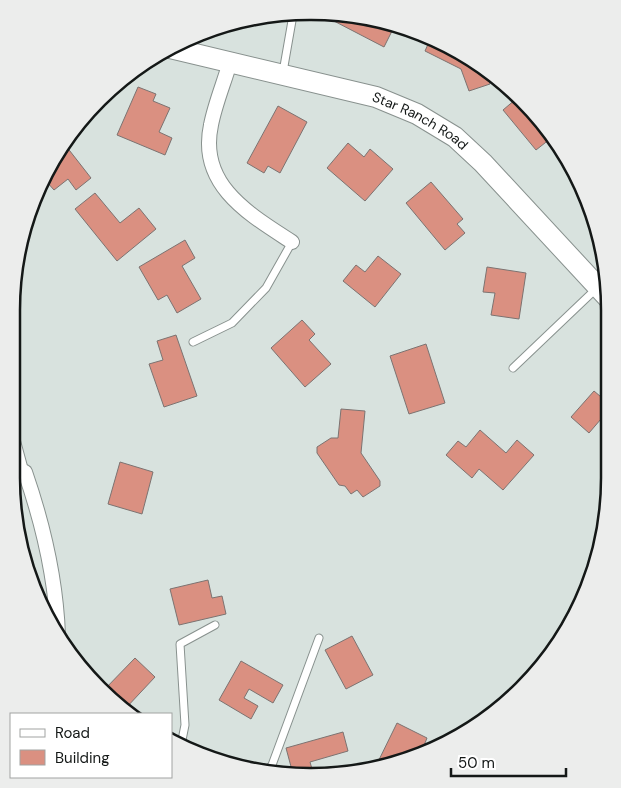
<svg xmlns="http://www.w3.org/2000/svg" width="621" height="788" font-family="'DM Sans',sans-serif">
<rect width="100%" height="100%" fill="#d8e2de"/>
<!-- building -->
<g fill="#da9081" stroke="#7c7371">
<path d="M 333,18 L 388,22 L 395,25 L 384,47 L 332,20 Z"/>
<path d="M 429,42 L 486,70 L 490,84 L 469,91 L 461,69 L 425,51 Z"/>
<path d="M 138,87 L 156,94 L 153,101 L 170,108 L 159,132 L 172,138 L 165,155 L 117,135 Z"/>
<path d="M 516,99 L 550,139 L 536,150 L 503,110 Z"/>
<path d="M 278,106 L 307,122 L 280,173 L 268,166 L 264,173 L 247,163 Z"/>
<path d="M 348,143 L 364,157 L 370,149 L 393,169 L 365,201 L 327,168 Z"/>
<path d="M 66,146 L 91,178 L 76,190 L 68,179 L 54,190 L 46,181 Z"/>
<path d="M 575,174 L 594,220 L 569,177 Z"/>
<path d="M 431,182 L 463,219 L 457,224 L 465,233 L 445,250 L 406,203 Z"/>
<path d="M 95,193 L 120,223 L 139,208 L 156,229 L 117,261 L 75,209 Z"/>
<path d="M 185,240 L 195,258 L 182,266 L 201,299 L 177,313 L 167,295 L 158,300 L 139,267 Z"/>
<path d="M 378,256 L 401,274 L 375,307 L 343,281 L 356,265 L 365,272 Z"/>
<path d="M 487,267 L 526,273 L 519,319 L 491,315 L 495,293 L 483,292 Z"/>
<path d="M 302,320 L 315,334 L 309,340 L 331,364 L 305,387 L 271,348 Z"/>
<path d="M 176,335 L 197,396 L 164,407 L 149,364 L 163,360 L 157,341 Z"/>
<path d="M 426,344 L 445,403 L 409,414 L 390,356 Z"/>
<path d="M 594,391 L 607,402 L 607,412 L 589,433 L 571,417 Z"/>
<path d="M 341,409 L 365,411 L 361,453 L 380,481 L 380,486 L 363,497 L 357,490 L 351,494 L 345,486 L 339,485 L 317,453 L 317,447 L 331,438 L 338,438 Z"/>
<path d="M 480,430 L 506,453 L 517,440 L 534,455 L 503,490 L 479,469 L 472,478 L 446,455 L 458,441 L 466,447 Z"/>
<path d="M 120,462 L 153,472 L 142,514 L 108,504 Z"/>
<path d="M 208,580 L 212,598 L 222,596 L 226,614 L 179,625 L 170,589 Z"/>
<path d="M 352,636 L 373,675 L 346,689 L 325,650 Z"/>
<path d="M 135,658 L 155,677 L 125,709 L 103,691 Z"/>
<path d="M 241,661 L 283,685 L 273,703 L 249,689 L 244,698 L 258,706 L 251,719 L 219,700 Z"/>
<path d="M 397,723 L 427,738 L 421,753 L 388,767 L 375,768 Z"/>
<path d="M 343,732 L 348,751 L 310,762 L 314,776 L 293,774 L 286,748 Z"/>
</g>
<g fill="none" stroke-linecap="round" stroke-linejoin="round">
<!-- lane casing -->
<g stroke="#88918e" stroke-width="9">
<g id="lane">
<path d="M 283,72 L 293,15"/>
<path d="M 193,342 L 232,323 L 266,288 L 292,242"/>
<path d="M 513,368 L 598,287"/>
<path d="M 11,421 L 25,472"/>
<path d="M 181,745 L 185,725 L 180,644 L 215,625"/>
<path d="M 267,771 L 272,765 L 319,638"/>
</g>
</g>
<!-- street casing -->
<g stroke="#88918e" stroke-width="16">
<g id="street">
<path d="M 230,62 C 224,83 215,104 211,125 C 198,185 249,214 292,242"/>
<path d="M 25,472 C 43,524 56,580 58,635"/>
</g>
</g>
<!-- secondary casing -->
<g stroke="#88918e" stroke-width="22">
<g id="secondary">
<path id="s1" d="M 170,48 L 376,97 L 417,114 L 455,137 L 483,163 L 609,299"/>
</g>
</g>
<!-- lane -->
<use href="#lane" stroke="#fff" stroke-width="7"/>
<!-- street -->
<use href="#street" stroke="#fff" stroke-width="14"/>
<!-- secondary -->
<use href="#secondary" stroke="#fff" stroke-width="20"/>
</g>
<g text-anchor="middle" stroke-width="4.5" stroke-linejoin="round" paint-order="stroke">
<!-- street labels -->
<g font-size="14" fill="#141817" stroke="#fff">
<text dy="5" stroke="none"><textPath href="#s1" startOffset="262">Star Ranch Road</textPath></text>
</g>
</g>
<!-- crop -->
<path d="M0 0H621V788H0ZM310 20H311A290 290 0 0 1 601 310V478A290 290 0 0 1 311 768H310A290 290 0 0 1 20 478V310A290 290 0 0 1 310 20Z" fill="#ecedec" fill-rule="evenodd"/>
<path fill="none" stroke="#141817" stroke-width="2.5" d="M310 20H311A290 290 0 0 1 601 310V478A290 290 0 0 1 311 768H310A290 290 0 0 1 20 478V310A290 290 0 0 1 310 20Z"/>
<!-- legend -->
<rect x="10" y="713" width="162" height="65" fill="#ffffff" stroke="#a1a3a2"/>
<rect x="20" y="729" width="25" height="8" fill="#ffffff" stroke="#a1a3a2"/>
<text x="55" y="738" font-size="15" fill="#141817">Road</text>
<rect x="20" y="750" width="25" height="15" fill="#da9081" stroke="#a1a3a2"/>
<text x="55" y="763" font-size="15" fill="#141817">Building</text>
<!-- scale -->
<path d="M451 768v8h115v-8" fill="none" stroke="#141817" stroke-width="2.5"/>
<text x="458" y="768" font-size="15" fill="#141817" stroke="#ffffff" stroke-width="4" paint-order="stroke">50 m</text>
</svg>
